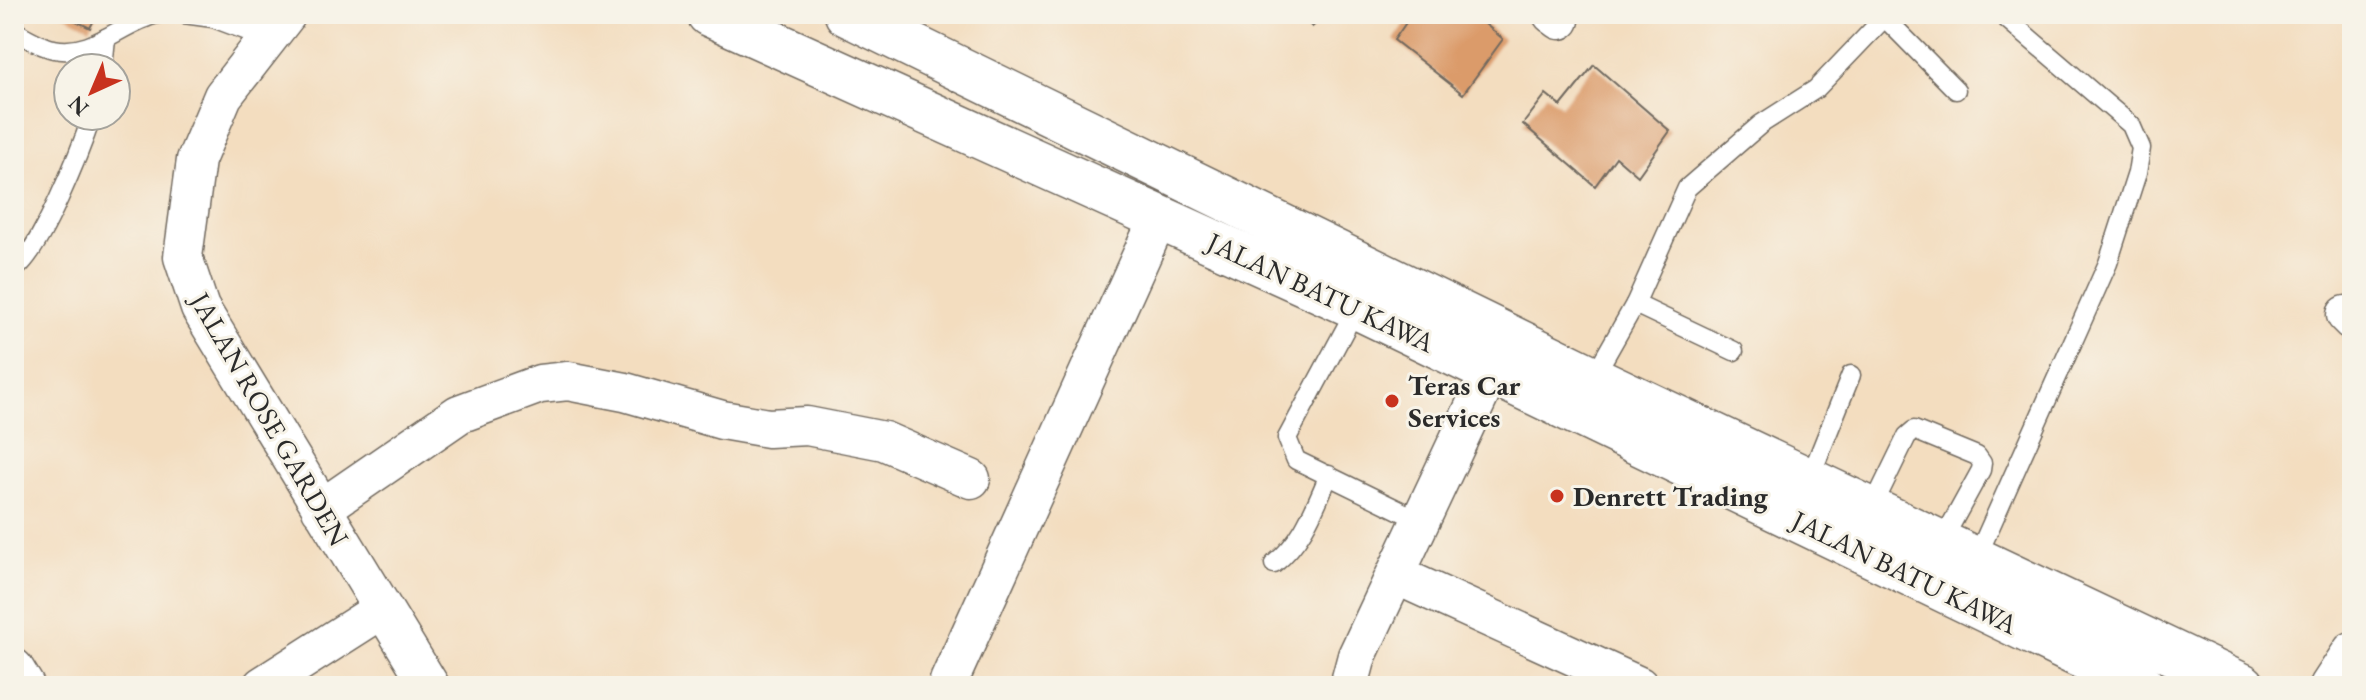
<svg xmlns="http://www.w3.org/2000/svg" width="2366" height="700" font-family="'EB Garamond',serif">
<rect width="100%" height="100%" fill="#f7f3e8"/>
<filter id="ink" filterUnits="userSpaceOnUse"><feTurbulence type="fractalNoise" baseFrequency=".0125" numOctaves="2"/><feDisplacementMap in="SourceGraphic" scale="16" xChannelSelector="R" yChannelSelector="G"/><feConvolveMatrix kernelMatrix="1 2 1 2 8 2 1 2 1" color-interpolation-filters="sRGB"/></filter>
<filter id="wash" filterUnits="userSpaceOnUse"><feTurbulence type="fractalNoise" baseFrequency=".006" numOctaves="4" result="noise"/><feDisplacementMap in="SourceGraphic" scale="32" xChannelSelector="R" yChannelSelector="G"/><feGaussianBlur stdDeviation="1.8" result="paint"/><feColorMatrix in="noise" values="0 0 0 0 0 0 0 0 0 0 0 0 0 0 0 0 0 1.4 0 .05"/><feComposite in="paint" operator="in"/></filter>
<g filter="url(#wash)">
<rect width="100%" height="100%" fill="#f3ddbf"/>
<g id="blocks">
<!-- building -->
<g fill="#db9b6a">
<path d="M 62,14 L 97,14 L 90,28 Z"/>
<path d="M 1300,14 L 1327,14 L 1312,27 Z"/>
<path d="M 1412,14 L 1473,14 L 1503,39 L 1463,94 L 1394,40 Z"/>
<path d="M 1594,65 L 1670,131 L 1638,176 L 1616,157 L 1595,186 L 1523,124 L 1546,94 L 1561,106 Z"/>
</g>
</g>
</g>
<g filter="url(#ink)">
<use href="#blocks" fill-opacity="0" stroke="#71695f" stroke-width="2"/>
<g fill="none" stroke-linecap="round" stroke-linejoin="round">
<!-- service casing -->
<g stroke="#71695f" stroke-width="21">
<g id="service">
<path d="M 184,14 L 213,18 L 266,38"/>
<path d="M 1881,14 L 1956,90"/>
<path d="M 14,31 C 26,37 41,47 54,49 C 94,57 121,22 158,14"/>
<path d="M 103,68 L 106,38"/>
<path d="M 14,269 C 39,256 82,146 92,116"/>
<path d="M 1635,304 L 1687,188 L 1761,124 L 1816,89 L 1884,18"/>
<path d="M 1357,307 L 1287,438 L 1296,460 L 1419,520"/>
<path d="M 1593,378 L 1635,304 L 1734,351"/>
<path d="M 1809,480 L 1851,375"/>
<path d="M 1871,510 L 1907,436 L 1914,430 L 1977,456 L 1982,463 L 1981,470 L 1941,543"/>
<path d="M 1976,559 L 2108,263 L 2137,173 L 2141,148 L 2131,125 L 2001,14"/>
<path d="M 1274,564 C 1303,541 1314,509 1329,475"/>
</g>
</g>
<!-- minor casing -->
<g stroke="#71695f" stroke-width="41">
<g id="minor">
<path d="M 287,14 L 223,96 L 196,160 L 183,257 L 200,308 L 430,686"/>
<path d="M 1552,14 L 1560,20"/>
<path d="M 2346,315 L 2352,321"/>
<path d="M 321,509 L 459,414 L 540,384 L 568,381 L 625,392 L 722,420 L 768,428 L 807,426 L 884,441 L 971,479"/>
<path d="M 1396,575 L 1639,686"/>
<path d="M 14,668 L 25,686"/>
<path d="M 949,681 L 1159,217"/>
<path d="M 262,686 L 381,610"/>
<path d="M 1349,686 L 1357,656 L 1490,373"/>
<path d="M 2329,686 L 2352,651"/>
</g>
</g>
<!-- trunk casing -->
<g stroke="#71695f" stroke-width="47">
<g id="trunk">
<path d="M 709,14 L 1357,307 L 2143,686"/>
<path d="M 847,14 L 1593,378 L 2243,686"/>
</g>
</g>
<!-- service -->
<use href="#service" stroke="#fff" stroke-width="18"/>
<!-- minor -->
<use href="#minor" stroke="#fff" stroke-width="38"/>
<!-- trunk -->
<use href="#trunk" stroke="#fff" stroke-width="44"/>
</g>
</g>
<!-- markers -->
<g fill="#c8321e" stroke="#f7f3e8" stroke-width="3">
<circle cx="1392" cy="401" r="8"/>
<circle cx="1557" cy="496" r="8"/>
</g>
<g text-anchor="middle" stroke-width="6" stroke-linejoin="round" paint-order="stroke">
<!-- street labels -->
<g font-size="28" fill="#2b2b2b" stroke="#f7f3e8">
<text transform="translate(1321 292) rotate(25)" y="10">JALAN BATU KAWA</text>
<text transform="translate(270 419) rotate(60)" y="10">JALAN ROSE GARDEN</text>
<text transform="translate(1905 572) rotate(26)" y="10">JALAN BATU KAWA</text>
</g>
<!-- poi labels -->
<g font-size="28" font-weight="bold" fill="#2b2b2b" stroke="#f7f3e8" text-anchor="start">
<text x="1408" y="395">Teras Car<tspan x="1408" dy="32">Services</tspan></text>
<text x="1573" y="506">Denrett Trading</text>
</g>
</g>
<!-- margin -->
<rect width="2366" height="700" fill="none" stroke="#f7f3e8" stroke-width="48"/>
<!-- north arrow -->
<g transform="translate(92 92) rotate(224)"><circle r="38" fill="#f7f3e8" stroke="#a5a39c" stroke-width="2"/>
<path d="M0-6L14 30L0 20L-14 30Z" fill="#c8321e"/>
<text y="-12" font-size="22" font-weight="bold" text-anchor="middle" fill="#2b2b2b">N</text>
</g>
</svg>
